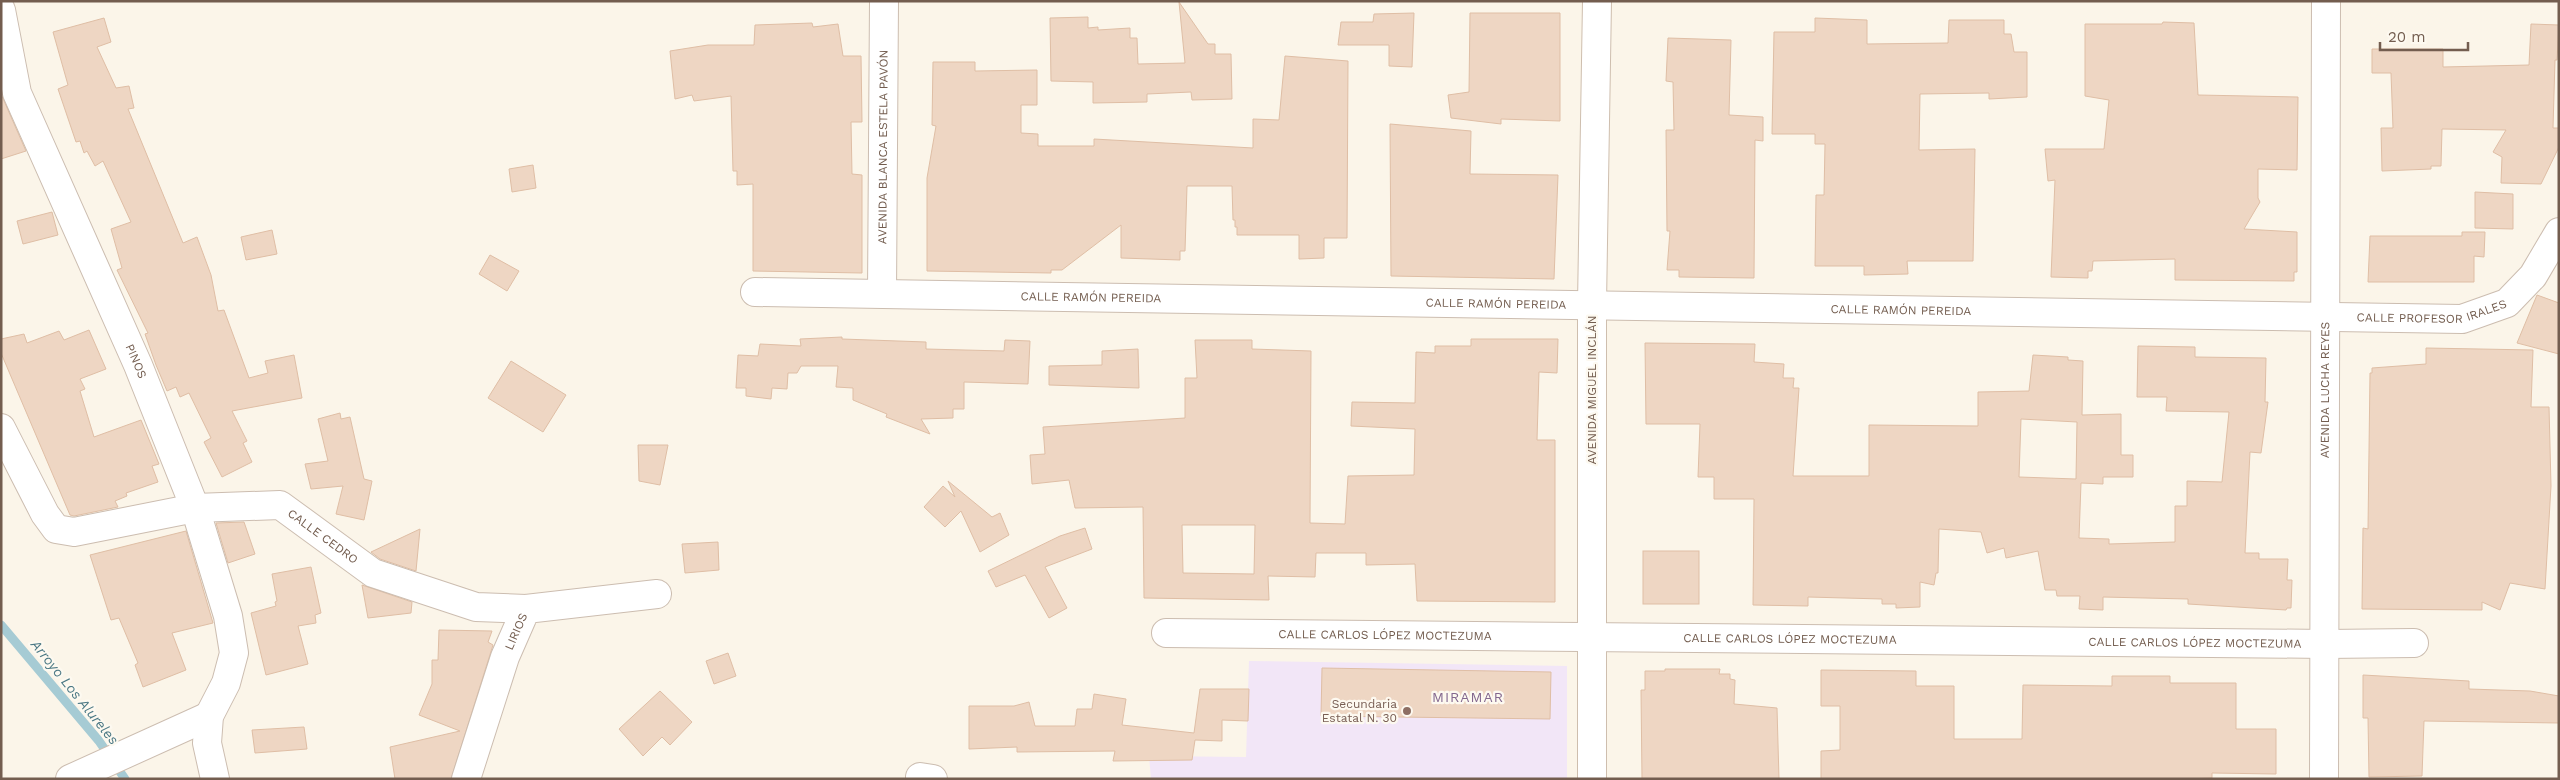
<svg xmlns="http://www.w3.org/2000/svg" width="2560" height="780" font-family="'Work Sans',sans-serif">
<rect width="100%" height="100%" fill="#fbf5e9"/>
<!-- education -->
<path fill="#f2e6f7" d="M 1249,661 L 1567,666 L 1567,779 L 1151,779 L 1149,756 L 1246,757 Z"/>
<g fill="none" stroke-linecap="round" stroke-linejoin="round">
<!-- stream -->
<path stroke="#a6cbd4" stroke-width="9" d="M 1,625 L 99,741 L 125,779"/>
</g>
<!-- building -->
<g fill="#eed6c3" stroke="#dfbea5" fill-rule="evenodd">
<path d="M 1179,2 L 1208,44 L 1215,44 L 1215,54 L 1231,54 L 1232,99 L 1192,100 L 1191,92 L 1147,94 L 1147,102 L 1093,103 L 1093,82 L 1051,81 L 1050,18 L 1088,17 L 1088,28 L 1098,27 L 1098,30 L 1130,28 L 1130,38 L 1137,38 L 1138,64 L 1185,63 Z"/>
<path d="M 1414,13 L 1412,67 L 1389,66 L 1389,45 L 1338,45 L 1341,22 L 1373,22 L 1374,14 Z"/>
<path d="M 1470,13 L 1560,13 L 1560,121 L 1501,119 L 1501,124 L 1451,118 L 1448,95 L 1469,92 Z"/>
<path d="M 104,18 L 111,42 L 97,47 L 116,88 L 129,86 L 134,108 L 128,109 L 183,243 L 197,237 L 211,275 L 218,311 L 224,310 L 249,378 L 268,373 L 265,361 L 294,355 L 302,398 L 232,411 L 247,441 L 243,443 L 252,462 L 222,477 L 204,442 L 211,438 L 189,393 L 180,397 L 176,387 L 167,391 L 156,365 L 145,334 L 148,333 L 117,270 L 122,268 L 111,229 L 131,222 L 103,161 L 95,166 L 87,151 L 84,153 L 80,141 L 76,142 L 58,89 L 68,85 L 53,32 Z"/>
<path d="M 1815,18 L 1867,20 L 1867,44 L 1948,43 L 1949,20 L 2004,20 L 2004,34 L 2011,34 L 2014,52 L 2027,52 L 2027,97 L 1989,99 L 1989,93 L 1920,94 L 1919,150 L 1975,149 L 1973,261 L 1907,261 L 1908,274 L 1864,275 L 1864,266 L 1815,266 L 1816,195 L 1824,195 L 1825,144 L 1815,144 L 1815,134 L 1772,134 L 1774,32 L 1815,32 Z"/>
<path d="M 2163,22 L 2194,23 L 2198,95 L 2298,97 L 2297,170 L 2258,169 L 2258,198 L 2260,202 L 2244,229 L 2297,232 L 2297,272 L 2294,272 L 2294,281 L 2175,280 L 2175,259 L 2093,261 L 2092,271 L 2088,271 L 2088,278 L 2051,277 L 2055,180 L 2048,181 L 2045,149 L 2104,149 L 2109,100 L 2085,96 L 2085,24 L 2162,24 Z"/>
<path d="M 812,23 L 813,27 L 838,24 L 843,56 L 861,56 L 862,122 L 851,122 L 852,174 L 862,175 L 862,273 L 753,271 L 753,184 L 737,185 L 737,171 L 733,171 L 731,96 L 694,101 L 692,95 L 675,99 L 670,51 L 708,45 L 754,45 L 755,25 Z"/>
<path d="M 2531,24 L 2559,25 L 2557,60 L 2555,60 L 2553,128 L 2559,128 L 2559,147 L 2541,184 L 2501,183 L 2502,157 L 2493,152 L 2506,130 L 2442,129 L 2441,166 L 2431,166 L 2431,169 L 2382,171 L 2381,128 L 2393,128 L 2391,73 L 2372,73 L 2372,49 L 2443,49 L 2443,67 L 2529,65 Z"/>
<path d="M 1668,38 L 1731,40 L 1729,115 L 1763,117 L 1763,141 L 1755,140 L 1754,278 L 1679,277 L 1679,270 L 1667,270 L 1670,231 L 1667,231 L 1666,130 L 1674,130 L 1673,82 L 1666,81 Z"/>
<path d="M 1285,56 L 1348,61 L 1347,238 L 1324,238 L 1324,258 L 1299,259 L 1299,235 L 1237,235 L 1237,227 L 1235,227 L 1235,220 L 1233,220 L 1232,186 L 1187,186 L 1185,251 L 1180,251 L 1180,260 L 1121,258 L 1121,225 L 1062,270 L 1051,270 L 1051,273 L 927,271 L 927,178 L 936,126 L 932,125 L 933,62 L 975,62 L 975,71 L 1037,70 L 1037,105 L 1021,105 L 1021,133 L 1038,134 L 1038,146 L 1094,146 L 1094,139 L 1253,148 L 1253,119 L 1279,120 Z"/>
<path d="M 1,94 L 26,151 L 1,159 Z"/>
<path d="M 1390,124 L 1471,131 L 1470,174 L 1558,175 L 1554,279 L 1391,276 Z"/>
<path d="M 533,165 L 536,188 L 512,192 L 509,169 Z"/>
<path d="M 2475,192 L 2513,194 L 2513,229 L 2475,228 Z"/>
<path d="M 52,212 L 58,235 L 23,244 L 17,221 Z"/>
<path d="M 272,230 L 277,254 L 246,260 L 241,237 Z"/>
<path d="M 2462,232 L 2485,232 L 2484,257 L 2474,256 L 2474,282 L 2368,282 L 2370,236 L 2462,236 Z"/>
<path d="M 490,255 L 519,271 L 507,291 L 479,274 Z"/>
<path d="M 2537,295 L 2559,303 L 2559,354 L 2517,343 Z"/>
<path d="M 89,330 L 106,369 L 80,379 L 85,389 L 80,391 L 94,437 L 141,420 L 159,464 L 152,466 L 158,482 L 126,493 L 127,496 L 115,501 L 118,507 L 74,516 L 70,515 L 1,353 L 1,339 L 24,334 L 27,343 L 59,331 L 64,340 Z"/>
<path d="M 842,337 L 842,339 L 926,342 L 926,349 L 1004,351 L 1005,340 L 1030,341 L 1028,384 L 964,382 L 964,409 L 953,409 L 953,418 L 921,419 L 930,434 L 886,417 L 887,414 L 853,400 L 853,388 L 836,387 L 838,366 L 801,366 L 797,373 L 788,373 L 787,389 L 772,388 L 771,399 L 746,396 L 746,388 L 736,388 L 738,355 L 758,356 L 760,344 L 801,346 L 800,339 Z"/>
<path d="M 1471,339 L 1558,339 L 1557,373 L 1539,372 L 1537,440 L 1555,440 L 1555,602 L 1417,601 L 1415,564 L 1366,565 L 1366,553 L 1316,553 L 1315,577 L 1268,576 L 1269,600 L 1144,598 L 1143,507 L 1075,508 L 1069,480 L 1032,484 L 1030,455 L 1045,454 L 1043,427 L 1185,418 L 1185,378 L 1197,378 L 1195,340 L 1252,340 L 1252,349 L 1311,351 L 1310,523 L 1345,524 L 1348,476 L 1414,475 L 1415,429 L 1351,426 L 1352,402 L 1415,403 L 1416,352 L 1435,353 L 1435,346 L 1471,346 ZM 1182,525 L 1255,525 L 1254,574 L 1183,573 Z"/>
<path d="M 1645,343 L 1755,344 L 1754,362 L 1784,364 L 1783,378 L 1794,378 L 1793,388 L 1799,388 L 1793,476 L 1869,476 L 1869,425 L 1978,426 L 1978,392 L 2029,391 L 2033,355 L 2068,357 L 2068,360 L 2083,361 L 2082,415 L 2121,414 L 2121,455 L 2133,455 L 2133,477 L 2103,477 L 2103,484 L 2081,483 L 2079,538 L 2109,539 L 2109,544 L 2175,542 L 2175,506 L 2187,506 L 2187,481 L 2222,482 L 2229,412 L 2166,411 L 2167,397 L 2137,397 L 2138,346 L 2195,347 L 2195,357 L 2266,358 L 2265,402 L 2268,402 L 2261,453 L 2250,452 L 2245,553 L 2259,553 L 2259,559 L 2288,559 L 2287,580 L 2292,580 L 2291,608 L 2287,608 L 2286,610 L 2188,604 L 2188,599 L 2103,597 L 2103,610 L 2079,609 L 2080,596 L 2057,596 L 2056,590 L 2045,590 L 2038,551 L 2006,558 L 2004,548 L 1987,553 L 1981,532 L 1939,529 L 1938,573 L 1936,573 L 1934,585 L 1920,582 L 1920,607 L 1896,608 L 1896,604 L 1882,604 L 1882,599 L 1808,597 L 1808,606 L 1753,605 L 1754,499 L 1714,499 L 1714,477 L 1698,477 L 1700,424 L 1646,424 ZM 2021,419 L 2077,422 L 2076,479 L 2019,477 Z"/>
<path d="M 2426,348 L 2533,350 L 2531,407 L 2549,407 L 2551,486 L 2545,589 L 2510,583 L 2500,610 L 2482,602 L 2482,610 L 2362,609 L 2363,528 L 2368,529 L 2370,373 L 2372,373 L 2372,368 L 2426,364 Z"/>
<path d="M 1138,349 L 1139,388 L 1049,385 L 1049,366 L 1102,365 L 1102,351 Z"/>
<path d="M 511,361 L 566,395 L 543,432 L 488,398 Z"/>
<path d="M 340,413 L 341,419 L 350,417 L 364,479 L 372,481 L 364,520 L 336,514 L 343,486 L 311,489 L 305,464 L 328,461 L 318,419 Z"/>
<path d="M 638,445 L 668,445 L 660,485 L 639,481 Z"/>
<path d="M 948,481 L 992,517 L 1000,513 L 1009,535 L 980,552 L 961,511 L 945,527 L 924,507 L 943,486 L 955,497 Z"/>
<path d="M 244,522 L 255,554 L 228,563 L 216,523 Z"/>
<path d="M 1085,528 L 1092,549 L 1045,567 L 1067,608 L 1049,618 L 1025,575 L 996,587 L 988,571 L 1060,536 Z"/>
<path d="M 420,529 L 416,571 L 380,559 L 371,552 Z"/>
<path d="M 186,531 L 213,623 L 172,633 L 186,670 L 143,687 L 135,665 L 138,663 L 119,618 L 111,620 L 90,555 Z"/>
<path d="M 718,542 L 719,570 L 685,573 L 682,544 Z"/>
<rect x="1643" y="551" width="56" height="53"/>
<path d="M 311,567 L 321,613 L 315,615 L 316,623 L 298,626 L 308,664 L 266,675 L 251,613 L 276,606 L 275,602 L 277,601 L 272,574 Z"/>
<path d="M 362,585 L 412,602 L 411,613 L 368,618 Z"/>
<path d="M 439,630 L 492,631 L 488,642 L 493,645 L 451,779 L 395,779 L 390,747 L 460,731 L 419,715 L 432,684 L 432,660 L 438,660 Z"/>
<path d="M 728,653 L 736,676 L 714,684 L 706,661 Z"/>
<path d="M 1322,668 L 1551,672 L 1550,719 L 1321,716 Z"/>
<path d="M 1665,669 L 1720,669 L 1719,674 L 1730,674 L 1730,679 L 1735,680 L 1734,704 L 1777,708 L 1779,779 L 1642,779 L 1641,690 L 1645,690 L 1645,671 L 1665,671 Z"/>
<path d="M 1821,670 L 1916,671 L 1916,686 L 1954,686 L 1954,739 L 2022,739 L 2023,685 L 2112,686 L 2112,676 L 2170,676 L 2170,683 L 2236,683 L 2236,729 L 2276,729 L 2276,774 L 2212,773 L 2212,778 L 2185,779 L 1821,779 L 1821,751 L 1840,750 L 1840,706 L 1821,706 Z"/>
<path d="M 2363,675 L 2469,681 L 2469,689 L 2530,691 L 2559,696 L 2559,723 L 2424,721 L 2422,776 L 2369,777 L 2368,718 L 2363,718 Z"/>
<path d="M 1200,689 L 1249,689 L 1248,721 L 1222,720 L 1222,741 L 1195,740 L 1192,760 L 1113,761 L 1115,751 L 1017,752 L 1017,747 L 969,749 L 969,706 L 1014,706 L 1029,702 L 1035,726 L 1075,726 L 1077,709 L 1092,709 L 1094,694 L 1126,699 L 1122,725 L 1194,733 Z"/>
<path d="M 660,691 L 692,722 L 670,745 L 662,737 L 643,756 L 619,729 Z"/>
<path d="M 304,727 L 307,749 L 255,753 L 252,730 Z"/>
</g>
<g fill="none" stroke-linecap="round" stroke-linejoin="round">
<!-- minor casing -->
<g stroke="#ccbdb0" stroke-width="30">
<g id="minor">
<path id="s1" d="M 1,10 L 17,93 L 138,365 L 195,508 L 228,616 L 234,653 L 226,683 L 209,716 L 207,743 L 215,779"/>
<path id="s2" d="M 755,292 L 2462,319 L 2507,303 L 2533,276 L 2559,232"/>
<path id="s3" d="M 882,293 L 884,1"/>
<path id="s4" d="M 1,428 L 45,514 L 56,529 L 74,532 L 195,508 L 280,505 L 373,573 L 476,607 L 526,609"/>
<path id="s5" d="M 1166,633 L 2326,644 L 2414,643"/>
<path d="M 920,777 L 933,779"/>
<path d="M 70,779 L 209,716"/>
<path id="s6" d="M 466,779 L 505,657 L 526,609 L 657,594"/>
<path id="s7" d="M 2324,779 L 2326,1"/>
</g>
</g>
<!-- secondary casing -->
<g stroke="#cebeae" stroke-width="30">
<path id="secondary" d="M 1592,779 L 1592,304 L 1597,1"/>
</g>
<!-- minor -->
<use href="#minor" stroke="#fff" stroke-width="28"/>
<!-- secondary -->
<use href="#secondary" stroke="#fff" stroke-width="28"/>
</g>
<!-- markers -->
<circle fill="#8d6e63" stroke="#fdf9f0" stroke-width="2" cx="1407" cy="711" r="5"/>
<g text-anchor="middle" stroke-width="4.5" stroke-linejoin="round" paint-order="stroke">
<!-- street labels -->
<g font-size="12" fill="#735d4f" stroke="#fdf9f0">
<text dy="4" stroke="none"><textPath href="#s3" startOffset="146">AVENIDA BLANCA ESTELA PAVÓN</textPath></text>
<text dy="4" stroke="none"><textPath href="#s2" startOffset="336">CALLE RAMÓN PEREIDA</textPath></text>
<text dy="4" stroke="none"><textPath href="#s2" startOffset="741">CALLE RAMÓN PEREIDA</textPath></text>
<text dy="4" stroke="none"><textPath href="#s2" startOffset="1678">CALLE PROFESOR IRALES</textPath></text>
<text dy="4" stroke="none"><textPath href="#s2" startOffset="1146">CALLE RAMÓN PEREIDA</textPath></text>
<text dy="4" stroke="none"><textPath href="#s1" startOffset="378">PINOS</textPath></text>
<text transform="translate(1592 390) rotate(-90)" y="4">AVENIDA MIGUEL INCLÁN</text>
<text dy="4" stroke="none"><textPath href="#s7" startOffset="389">AVENIDA LUCHA REYES</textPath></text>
<text dy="4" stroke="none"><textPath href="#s4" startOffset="395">CALLE CEDRO</textPath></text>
<text dy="4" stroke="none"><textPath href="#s6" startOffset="156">LIRIOS</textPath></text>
<text dy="4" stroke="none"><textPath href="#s5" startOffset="219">CALLE CARLOS LÓPEZ MOCTEZUMA</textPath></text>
<text dy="4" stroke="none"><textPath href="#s5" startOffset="624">CALLE CARLOS LÓPEZ MOCTEZUMA</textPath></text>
<text dy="4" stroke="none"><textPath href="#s5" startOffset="1029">CALLE CARLOS LÓPEZ MOCTEZUMA</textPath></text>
</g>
<!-- education labels -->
<g font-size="12" fill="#785e54" stroke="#fdf9f0" text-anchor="end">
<text x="1397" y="708">Secundaria<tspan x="1397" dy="14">Estatal N. 30</tspan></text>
</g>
<!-- water labels -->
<g font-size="14" font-style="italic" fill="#4b7884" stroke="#fdf9f0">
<text transform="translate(75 692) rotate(51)" y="5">Arroyo Los Alureles</text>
</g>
<!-- neighbourhood labels -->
<g font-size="14" letter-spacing="1" fill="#83678e" stroke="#fdf9f0">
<text x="1468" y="702">MIRAMAR</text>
</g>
</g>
<!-- border -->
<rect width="2560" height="780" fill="none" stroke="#735d4f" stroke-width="5"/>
<!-- scale -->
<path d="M2380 42v8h88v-8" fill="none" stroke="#735d4f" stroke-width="2.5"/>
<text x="2388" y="42" font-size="15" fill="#735d4f" stroke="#fdf9f0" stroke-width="4" paint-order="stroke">20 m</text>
</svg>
